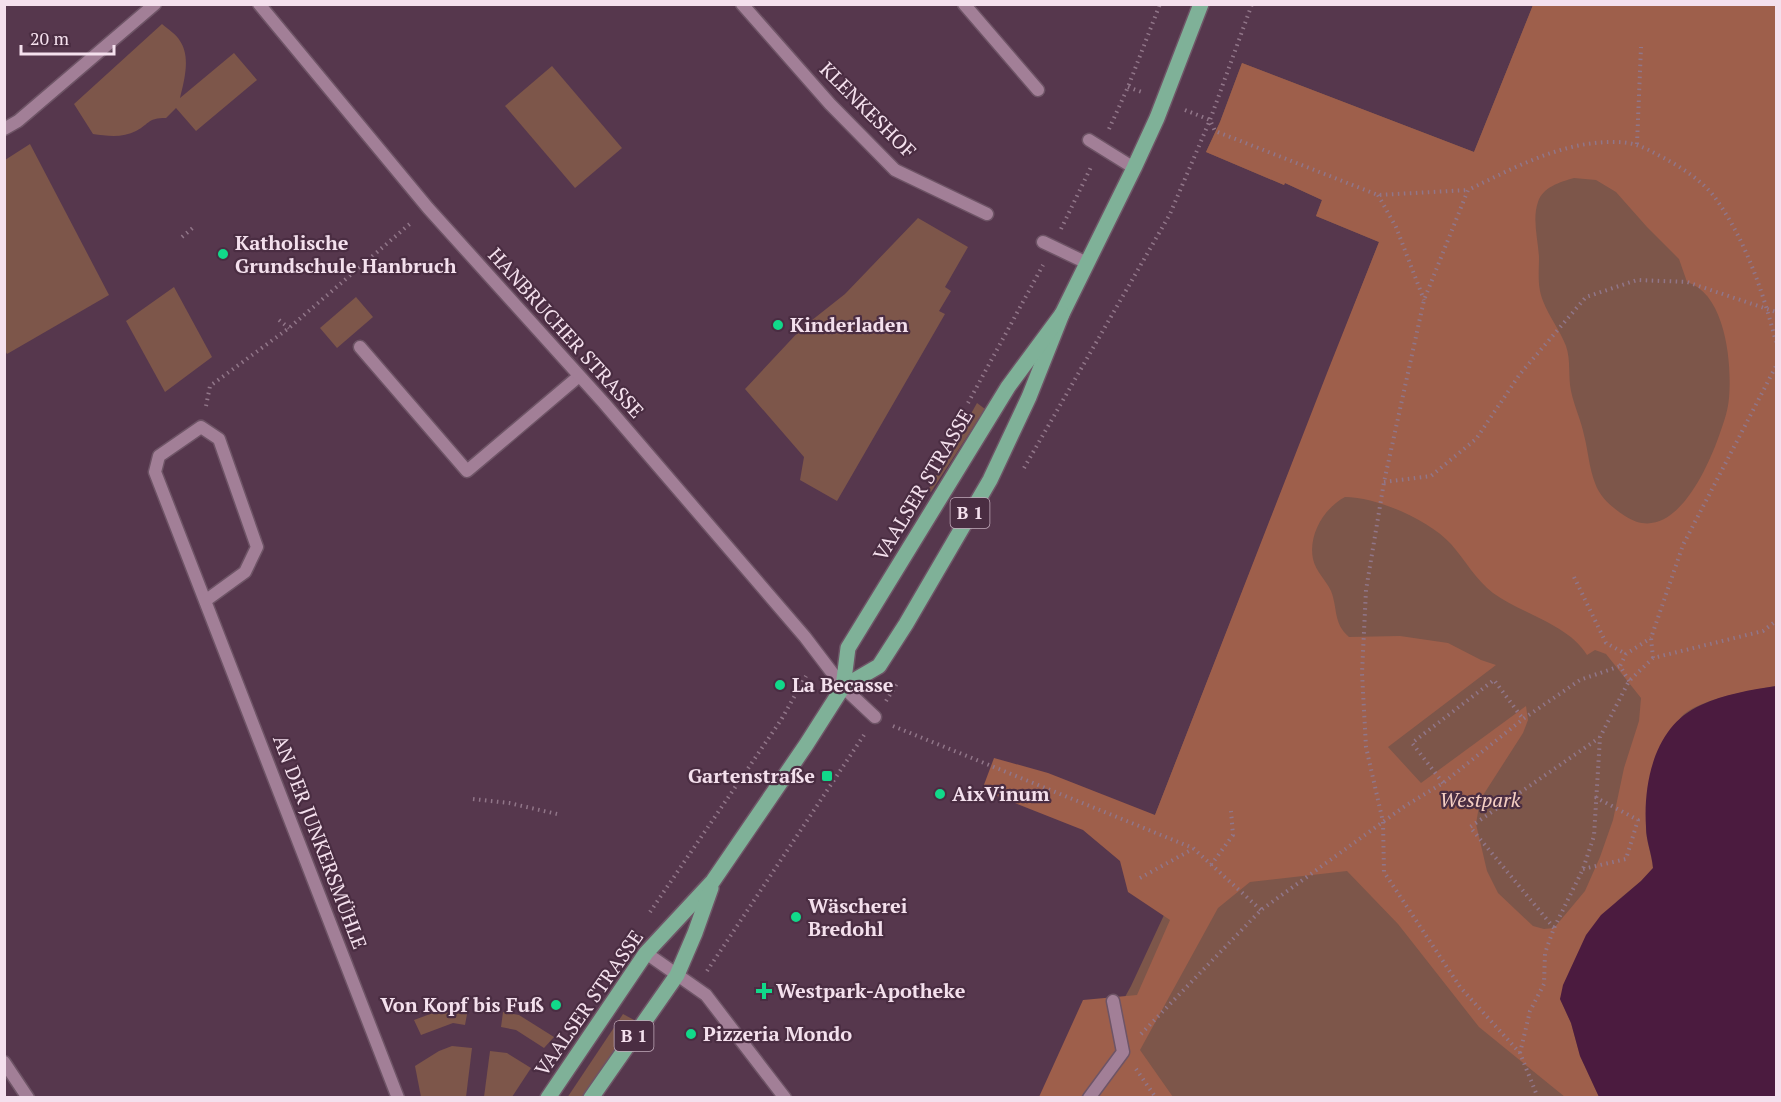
<svg xmlns="http://www.w3.org/2000/svg" width="1781" height="1102" font-family="'PT Serif',serif">
<rect width="100%" height="100%" fill="#56374d"/>
<!-- green -->
<g fill="#7d564a">
<path d="M 1533,5 L 1776,5 L 1776,1097 L 1047,1098 L 1103,1037 L 1131,986 L 1184,872 L 1155,815 L 1379,242 L 1316,216 L 1322,200 L 1285,183 L 1284,185 L 1206,152 L 1220,122 L 1242,63 L 1474,152 Z"/>
<path d="M 162,24 C 168,29 177,35 180,41 C 191,57 184,81 180,98 L 234,53 L 257,80 L 196,131 L 176,108 L 166,118 C 147,118 151,123 136,131 C 123,138 107,136 93,134 L 74,104 Z"/>
<path d="M 552,66 L 622,148 L 575,188 L 505,106 Z"/>
<path d="M 30,144 L 109,295 L 7,354 L 4,349 L 5,160 Z"/>
<path d="M 918,218 L 968,247 L 945,287 L 951,291 L 939,311 L 945,314 L 837,501 L 800,480 L 804,457 L 745,389 L 802,328 L 845,294 Z"/>
<path d="M 174,287 L 212,357 L 165,392 L 126,321 Z"/>
<path d="M 356,297 L 373,317 L 337,348 L 320,328 Z"/>
<path d="M 977,403 L 985,409 L 931,492 L 928,490 Z"/>
<path d="M 449,1007 L 468,1009 L 465,1025 L 453,1023 L 421,1035 L 414,1020 Z"/>
<path d="M 503,1012 L 519,1015 L 554,1037 L 544,1048 L 516,1030 L 501,1027 Z"/>
<path d="M 623,1014 L 636,1021 L 583,1097 L 567,1098 Z"/>
<path d="M 452,1046 L 472,1048 L 466,1097 L 421,1097 L 415,1066 L 439,1051 Z"/>
<path d="M 490,1051 L 507,1053 L 531,1068 L 512,1097 L 484,1097 Z"/>
</g>
<!-- forest -->
<path fill="#9e5f4b" fill-rule="evenodd" d="M 1533,5 L 1776,5 L 1776,686 C 1753,690 1697,699 1681,717 C 1677,722 1648,817 1646,827 C 1645,837 1652,856 1653,868 L 1641,881 L 1617,901 L 1560,999 L 1571,1023 L 1580,1056 L 1599,1097 L 1565,1097 L 1479,1027 L 1398,924 L 1347,871 L 1250,882 L 1218,908 L 1140,1050 L 1173,1097 L 1039,1097 L 1083,1000 L 1137,995 L 1170,920 L 1128,892 L 1120,861 L 1083,830 L 982,790 L 994,758 L 1048,773 L 1155,815 L 1327,373 L 1379,242 L 1316,216 L 1322,200 L 1285,183 L 1284,185 L 1206,152 L 1220,122 L 1242,63 L 1474,152 ZM 1574,178 L 1596,180 L 1616,192 L 1647,227 L 1679,259 L 1687,282 C 1726,294 1732,364 1729,398 C 1728,410 1724,422 1720,433 C 1708,468 1673,548 1625,516 C 1613,508 1600,498 1595,483 C 1589,468 1588,450 1584,435 C 1581,420 1574,406 1571,391 C 1568,377 1571,360 1566,346 C 1560,330 1549,317 1543,301 C 1537,286 1539,273 1539,257 C 1538,239 1532,219 1538,202 C 1543,187 1560,182 1574,178 ZM 1345,497 C 1377,497 1429,520 1451,544 C 1465,560 1476,580 1493,593 C 1522,614 1568,624 1587,655 L 1595,650 L 1606,654 L 1641,698 L 1639,721 L 1624,768 L 1613,820 L 1600,857 L 1585,891 L 1554,928 L 1544,929 L 1533,926 L 1498,893 L 1487,871 L 1476,824 L 1480,800 L 1523,733 L 1528,720 L 1526,706 L 1421,783 L 1388,747 L 1496,665 L 1481,660 L 1448,643 L 1400,636 L 1349,637 C 1333,623 1338,609 1331,591 C 1326,580 1316,572 1313,559 C 1308,535 1324,508 1345,497 Z"/>
<!-- water -->
<path fill="#4b1b3f" d="M 1776,686 L 1776,1097 L 1599,1097 L 1580,1056 L 1571,1023 L 1560,999 L 1563,985 L 1586,935 L 1601,915 L 1641,881 L 1653,868 C 1652,854 1646,841 1646,827 C 1643,782 1655,725 1701,705 C 1724,694 1751,690 1776,686 Z"/>
<g fill="none" stroke-linecap="round" stroke-linejoin="round">
<!-- service casing -->
<g stroke="#6e5466" stroke-width="15">
<g id="service">
<path d="M 742,4 L 830,104 L 895,170 L 987,214"/>
<path d="M 964,4 L 1038,90"/>
<path d="M 1089,140 L 1134,168"/>
<path d="M 1043,242 L 1087,263"/>
<path d="M 360,347 L 467,471 L 578,377"/>
<path d="M 843,687 L 875,717"/>
<path d="M 1089,1098 L 1123,1052 L 1113,1001"/>
</g>
</g>
<!-- minor casing -->
<g stroke="#6e5466" stroke-width="15">
<g id="minor">
<path d="M 259,4 L 428,208 L 604,403 L 805,637 L 843,687"/>
<path d="M 4,129 L 18,121 L 155,4"/>
<path d="M 205,601 L 245,572 L 257,547 L 219,439 L 201,427 L 159,456 L 155,472 L 398,1098"/>
<path d="M 646,953 L 706,995 L 785,1098"/>
<path d="M 4,1062 L 28,1098"/>
</g>
</g>
<!-- primary casing -->
<g stroke="#6e5466" stroke-width="18">
<g id="primary">
<path d="M 843,687 L 879,666 L 906,624 L 990,480 L 1029,397 L 1062,314 L 1134,168 L 1157,118 L 1201,4"/>
<path d="M 548,1098 L 646,953 L 713,881 L 806,745 L 843,687 L 848,648 L 1008,387 L 1062,314"/>
<path d="M 591,1098 L 677,975 L 695,933 L 711,888"/>
</g>
</g>
<!-- path -->
<g stroke="#917689" stroke-width="4" stroke-dasharray="1.5 4.5" stroke-linecap="butt">
<path d="M 1128,87 L 1142,92"/>
<path d="M 1185,110 L 1210,120 L 1215,131 L 1378,195 L 1468,190"/>
<path d="M 1109,129 L 1128,87 L 1160,4"/>
<path d="M 1637,144 L 1641,47"/>
<path d="M 1378,195 L 1396,227 L 1424,300"/>
<path d="M 1061,229 L 1092,165"/>
<path d="M 182,237 L 195,226"/>
<path d="M 279,320 L 289,328"/>
<path d="M 968,403 L 1043,265"/>
<path d="M 206,406 L 210,386 L 289,328 L 412,222"/>
<path d="M 1024,468 L 1170,214 L 1210,120 L 1252,4"/>
<path d="M 1384,482 L 1431,476 L 1476,439 L 1520,374 L 1586,297 L 1637,280 L 1687,282 L 1776,312"/>
<path d="M 1574,577 L 1606,643 L 1626,654"/>
<path d="M 1653,658 L 1651,638 L 1683,545 L 1776,366"/>
<path d="M 1629,681 L 1620,666 L 1626,654 L 1651,638"/>
<path d="M 886,701 L 898,682"/>
<path d="M 893,726 L 1193,848 L 1261,910"/>
<path d="M 1443,783 L 1412,743 L 1494,680 L 1523,719"/>
<path d="M 473,799 L 509,803 L 557,814"/>
<path d="M 1211,865 L 1233,835 L 1231,811"/>
<path d="M 1583,869 L 1626,859 L 1638,820 L 1595,797"/>
<path d="M 1140,878 L 1193,849"/>
<path d="M 650,912 L 781,720 L 806,676"/>
<path d="M 1554,928 L 1470,827 L 1599,738"/>
<path d="M 707,971 L 864,735"/>
<path d="M 1141,1034 L 1261,910 L 1405,806 L 1443,783 L 1523,719 L 1580,680 L 1620,666"/>
<path d="M 1520,1053 L 1530,1011 L 1544,984 L 1545,953 L 1554,928 L 1583,869 L 1594,836 L 1600,737 L 1629,681 L 1653,658 L 1763,631 L 1776,621"/>
<path d="M 1136,1069 L 1156,1098"/>
<path d="M 1538,1098 L 1520,1053 L 1460,987 L 1384,872 L 1383,822 L 1366,747 L 1362,673 L 1366,590 L 1384,482 L 1424,300 L 1468,190 C 1514,168 1562,141 1615,142 C 1635,142 1645,148 1662,157 C 1681,167 1703,181 1716,199 C 1746,241 1763,292 1776,342"/>
</g>
<!-- service -->
<use href="#service" stroke="#a27f97" stroke-width="12"/>
<!-- minor -->
<use href="#minor" stroke="#a27f97" stroke-width="12"/>
<!-- primary -->
<use href="#primary" stroke="#7fb198" stroke-width="15"/>
</g>
<!-- markers -->
<g fill="#11d98a" stroke="#4a2d42" stroke-width="2">
<circle cx="223" cy="254" r="6"/>
<circle cx="778" cy="325" r="6"/>
<circle cx="780" cy="685" r="6"/>
<rect x="821" y="770" width="12" height="12" rx="3"/>
<circle cx="940" cy="794" r="6"/>
<circle cx="796" cy="917" r="6"/>
<path d="M761 982h6v6h6v6h-6v6h-6v-6h-6v-6h6z"/>
<circle cx="556" cy="1005" r="6"/>
<circle cx="691" cy="1034" r="6"/>
</g>
<g text-anchor="middle" stroke-width="4.5" stroke-linejoin="round" paint-order="stroke">
<!-- shield labels -->
<g fill="#4a2d42" stroke="#c1aaba" stroke-width="1.5">
<rect x="950.5" y="498" width="39" height="30" rx="4.5"/>
<rect x="614.5" y="1021" width="39" height="30" rx="4.5"/>
</g>
<g font-size="18" font-weight="bold" fill="#f4e0ed">
<text x="970" y="519">B 1</text>
<text x="634" y="1042">B 1</text>
</g>
<!-- street labels -->
<g font-size="20" fill="#f4e0ed" stroke="#4a2d42">
<text transform="translate(868 110) rotate(45)" y="7">KLENKESHOF</text>
<text transform="translate(566 333) rotate(48)" y="7">HANBRUCHER STRASSE</text>
<text transform="translate(923 485) rotate(-59)" y="7">VAALSER STRASSE</text>
<text transform="translate(320 842) rotate(69)" y="7">AN DER JUNKERSMÜHLE</text>
<text transform="translate(589 1003) rotate(-55)" y="7">VAALSER STRASSE</text>
</g>
<!-- poi labels -->
<g font-size="20" font-weight="bold" fill="#f4e0ed" stroke="#4a2d42" text-anchor="start">
<text x="235" y="250">Katholische<tspan x="235" dy="23">Grundschule Hanbruch</tspan></text>
<text x="790" y="332">Kinderladen</text>
<text x="792" y="692">La Becasse</text>
<text x="815" y="783" text-anchor="end">Gartenstraße</text>
<text x="952" y="801">AixVinum</text>
<text x="808" y="913">Wäscherei<tspan x="808" dy="23">Bredohl</tspan></text>
<text x="776" y="998">Westpark-Apotheke</text>
<text x="544" y="1012" text-anchor="end">Von Kopf bis Fuß</text>
<text x="703" y="1041">Pizzeria Mondo</text>
</g>
<!-- park labels -->
<g font-size="20" font-style="italic" fill="#f6cfc3" stroke="#4a2d42">
<text x="1480" y="807">Westpark</text>
</g>
</g>
<!-- border -->
<rect width="1781" height="1102" fill="none" stroke="#f4e0ed" stroke-width="12"/>
<!-- scale -->
<path d="M21 45v9h93v-9" fill="none" stroke="#f4e0ed" stroke-width="3"/>
<text x="30" y="45" font-size="18" fill="#f4e0ed" stroke="#4a2d42" stroke-width="4.5" paint-order="stroke">20 m</text>
</svg>
